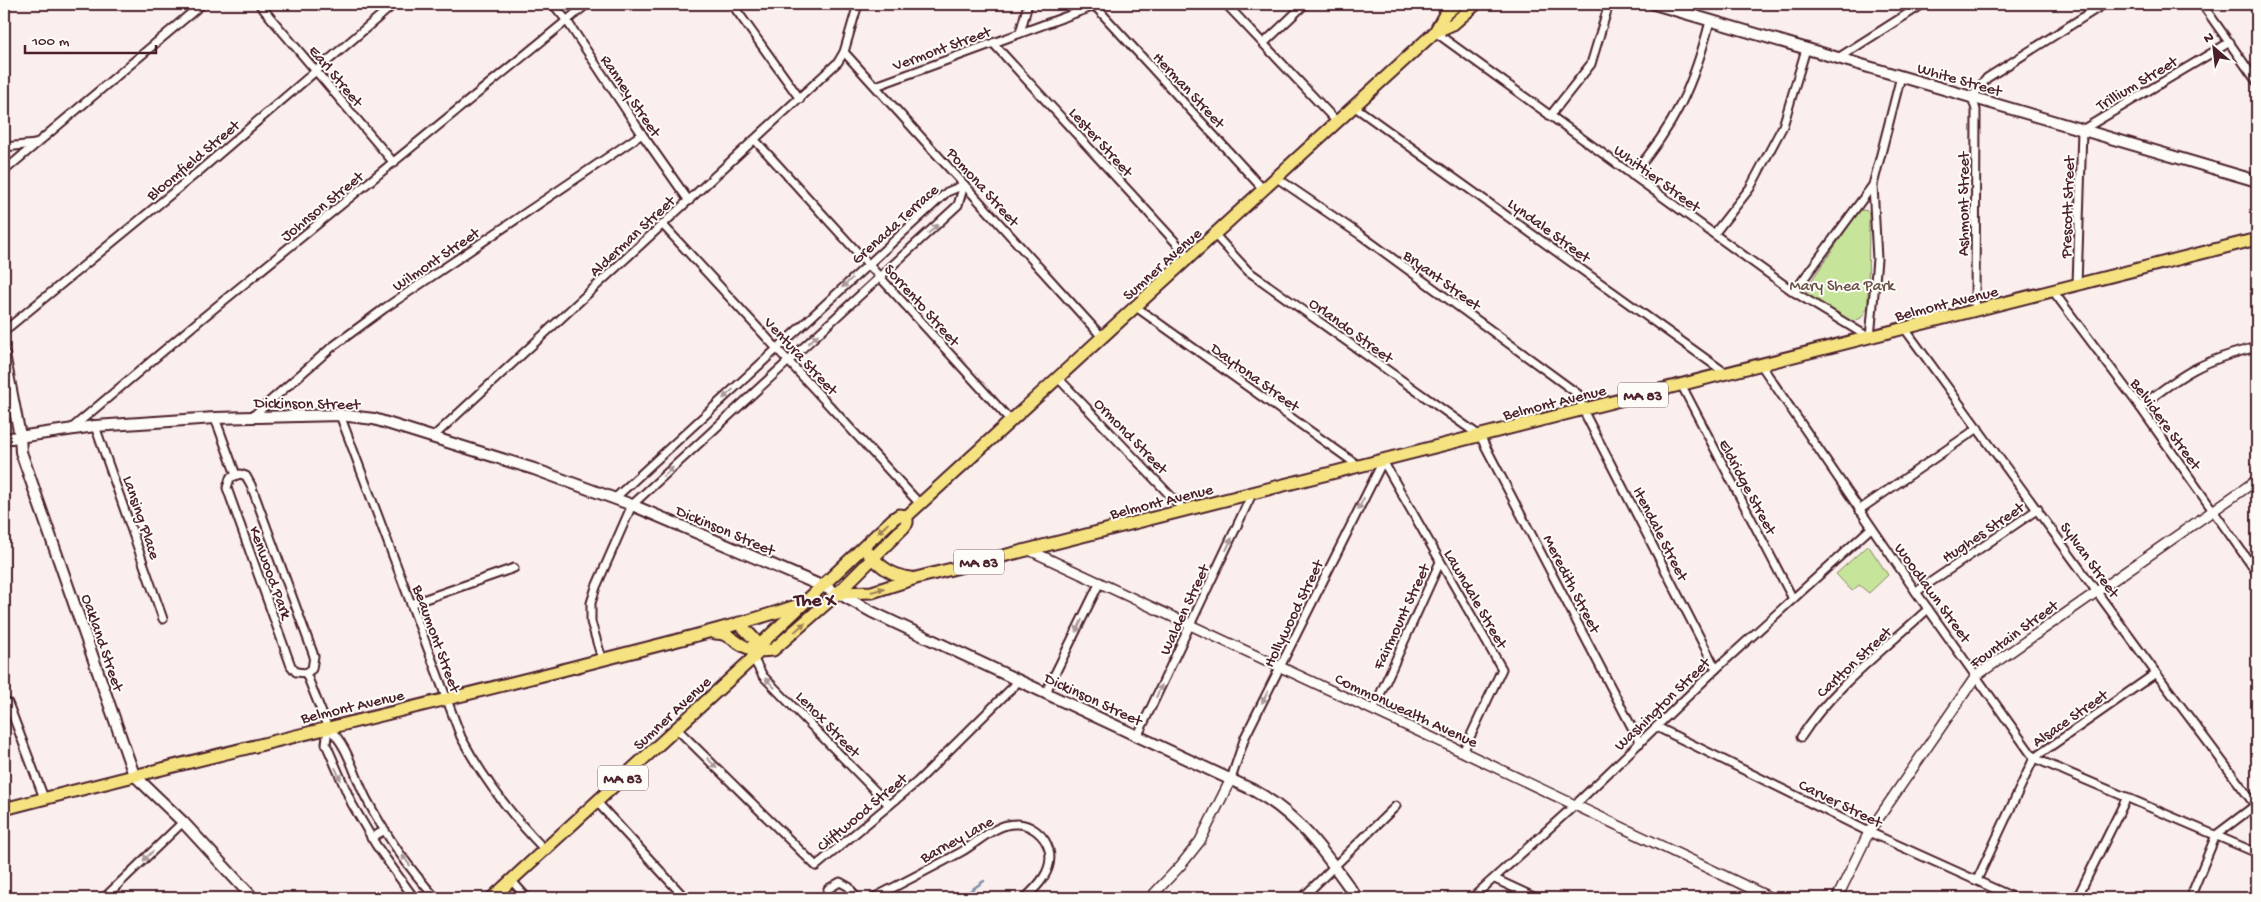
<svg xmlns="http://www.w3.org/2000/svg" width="2261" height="902" font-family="'Gochi Hand',sans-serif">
<rect width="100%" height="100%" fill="#fbefee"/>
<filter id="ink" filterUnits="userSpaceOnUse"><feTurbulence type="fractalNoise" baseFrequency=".02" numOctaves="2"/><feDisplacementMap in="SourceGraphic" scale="10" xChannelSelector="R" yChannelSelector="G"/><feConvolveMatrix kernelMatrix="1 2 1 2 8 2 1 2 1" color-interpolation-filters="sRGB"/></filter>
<g filter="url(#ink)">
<!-- green -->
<g fill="#c7e49b" stroke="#888263">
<path d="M 1863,210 L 1868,211 L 1869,215 L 1868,307 L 1861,318 L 1854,321 L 1843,320 L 1807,295 L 1805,290 L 1859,211 Z"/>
<path d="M 1868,545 L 1888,575 L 1869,593 L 1859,585 L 1852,591 L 1836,574 Z"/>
</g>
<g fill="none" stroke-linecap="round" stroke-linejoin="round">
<!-- stream -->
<path stroke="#7b8fa8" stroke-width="2.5" d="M 960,898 L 984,881"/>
<!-- minor casing -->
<g stroke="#4a1f2b" stroke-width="11">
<g id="minor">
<path d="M 259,4 L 394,163"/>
<path d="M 553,4 L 567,21 L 642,134 L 689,201"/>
<path d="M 732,4 L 800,99"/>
<path d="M 1226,4 L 1338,123"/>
<path d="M 2202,4 L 2257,82"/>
<path d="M 1095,6 L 1264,190"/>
<path d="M 1435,32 L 1794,292 L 1870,338 L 1877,259 L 1873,185 L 1901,76"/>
<path d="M 1020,33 L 1028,4"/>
<path d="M 993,43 L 1190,258"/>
<path d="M 1264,43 L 1305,4"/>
<path d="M 844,52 L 1103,338"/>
<path d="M 1838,58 L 1923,4"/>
<path d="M 876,86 L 1100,4"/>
<path d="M 1355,107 L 1727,374"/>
<path d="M 1550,116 L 1591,64 L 1609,4"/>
<path d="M 755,140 L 1011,421"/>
<path d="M 4,147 L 36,144"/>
<path d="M 4,171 L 202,4"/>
<path d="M 1632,175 C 1675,126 1694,84 1710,21"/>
<path d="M 1277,178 L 1362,236 L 1578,394 L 1583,410 L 1716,669"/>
<path d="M 663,225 L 920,504"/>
<path d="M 1714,234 L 1750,188 L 1783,126 L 1806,49"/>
<path d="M 1215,235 L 1248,271 L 1480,436 L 1640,743"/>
<path d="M 2077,285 L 2082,130 L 2230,42"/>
<path d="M 2053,291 L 2140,407 L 2257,573"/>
<path d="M 1794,292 L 1873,185"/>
<path d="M 1136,307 L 1359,466"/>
<path d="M 1975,311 L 1976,110 L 1972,97 L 1987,78 L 2104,4"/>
<path d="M 1905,329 L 2156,673 L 2255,805"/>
<path d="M 4,331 L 198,172 L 394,4"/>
<path d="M 1761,365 L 1916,592 L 2034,758 L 2257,853"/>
<path d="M 1059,379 L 1185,511"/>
<path d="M 1682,386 L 1793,599"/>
<path d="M 2140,407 C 2183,373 2203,360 2257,347"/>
<path d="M 340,415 L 461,737 C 483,779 511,815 545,850"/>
<path d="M 253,416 L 332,347 L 385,308 L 642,134"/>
<path d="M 215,418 L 236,475"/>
<path d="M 95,426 L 163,619"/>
<path d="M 72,428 L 200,320 L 587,4"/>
<path d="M 434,436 L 838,62 L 844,52 L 858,4"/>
<path d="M 1383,461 L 1502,669 L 1463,752"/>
<path d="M 240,474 L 246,476 L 251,485 L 314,656 L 312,669 L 306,673 L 296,672 L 291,666 L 227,488 L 230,478 Z"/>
<path d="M 614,499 L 947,192 L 964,185"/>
<path d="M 1859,510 L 1978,428"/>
<path d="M 1916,592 L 2038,509"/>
<path d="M 411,604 L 514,568"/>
<path d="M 753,658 L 763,676 L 889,805"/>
<path d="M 602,659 L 591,622 L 591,603 L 596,587 L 632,505 L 958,205 L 964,185"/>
<path d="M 306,673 L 328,728 L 326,744 L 352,804 L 376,845 L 414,898"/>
<path d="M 1046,692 L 1100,582"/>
<path d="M 8,703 L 44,798"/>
<path d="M 1373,710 L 1440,562"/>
<path d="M 1657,727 L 1869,832 L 2015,898"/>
<path d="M 328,728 C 348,744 354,775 366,798 C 385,834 409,869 436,898"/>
<path d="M 677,729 L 816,866 L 917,782 L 1020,680"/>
<path d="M 1138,735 L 1252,494"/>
<path d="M 1801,737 C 1833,687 1885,649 1928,609"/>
<path d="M 1231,779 L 1245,737 L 1383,461"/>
<path d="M 597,802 L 685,898"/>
<path d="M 371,838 L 385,830"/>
<path d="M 1495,879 L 1536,898"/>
<path d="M 1977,880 L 2034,758 L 2156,673"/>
<path d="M 512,881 L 527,898"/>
<path d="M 104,898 L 183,822"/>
<path d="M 825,898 L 828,889 L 840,882 L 849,887 L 856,898"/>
<path d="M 873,898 C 902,883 932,868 961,852 C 977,843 995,824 1015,824 C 1030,823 1045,835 1049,850 C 1054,870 1038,886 1025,898"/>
<path d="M 1302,898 L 1396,806"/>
<path d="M 1472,898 L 1575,805 L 1716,669 L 1871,528"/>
<path d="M 2077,898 L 2127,797"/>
<path d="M 2190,898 L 2216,835 L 2257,804"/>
</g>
</g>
<!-- tertiary casing -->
<g stroke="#4a1f2b" stroke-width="12">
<g id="tertiary">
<path d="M 1029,550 L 1463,752 L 1771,898"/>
<path d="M 1150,898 L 1181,865 L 1200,841 L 1231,779"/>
<path d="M 1837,898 L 1869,832 L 1976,676 L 2257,480"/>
</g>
</g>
<!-- secondary casing -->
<g stroke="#4a1f2b" stroke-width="14">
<g id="secondary">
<path d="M 1654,4 L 2257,181"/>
<path d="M 4,354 L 20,436 L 21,452 L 134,775 L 183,822 L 253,898"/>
<path d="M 4,439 L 95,426 L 215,418 L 340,415 L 374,419 L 534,469 L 632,505 L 838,593 L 872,612 L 1253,790 C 1300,815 1327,856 1357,898"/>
</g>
</g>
<!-- primary casing -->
<g stroke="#4a1f2b" stroke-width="15">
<g id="primary">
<path d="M 1435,32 L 1453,24 L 1476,4"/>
<path d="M 868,553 C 881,567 892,576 911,578"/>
<path d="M 838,593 L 872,592 L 916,578 L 2257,239"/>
<path d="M 739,623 L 755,640 L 753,656"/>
<path d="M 715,633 C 733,633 737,647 753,649"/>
<path d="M 760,651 L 773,650 L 838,593 L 904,527 L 907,523 L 907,516 L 1435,32 L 1445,14 L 1457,4"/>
<path d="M 4,809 C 188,761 374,718 559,671 C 640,649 722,631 802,604"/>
<path d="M 492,898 L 753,658 L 760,651 L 764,641 L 893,519 L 899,515 L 907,516"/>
</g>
</g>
<!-- minor -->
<use href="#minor" stroke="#fdfcf7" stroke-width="7"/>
<!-- tertiary -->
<use href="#tertiary" stroke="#fdfcf7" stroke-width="9"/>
<!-- secondary -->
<use href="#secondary" stroke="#fdfcf7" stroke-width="10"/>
<!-- primary -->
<use href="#primary" stroke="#f5e382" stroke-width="11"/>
</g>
<!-- one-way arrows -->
<defs><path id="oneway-solid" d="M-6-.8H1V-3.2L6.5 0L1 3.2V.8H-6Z" transform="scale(1.25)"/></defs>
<g fill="#ac999b">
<use href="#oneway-solid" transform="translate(933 229) rotate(-43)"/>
<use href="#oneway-solid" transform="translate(847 283) rotate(137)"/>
<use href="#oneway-solid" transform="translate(813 339) rotate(-43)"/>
<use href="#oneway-solid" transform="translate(728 394) rotate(138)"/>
<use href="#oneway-solid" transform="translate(668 472) rotate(-42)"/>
<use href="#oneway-solid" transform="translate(1361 504) rotate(116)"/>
<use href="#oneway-solid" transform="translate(1229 544) rotate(-65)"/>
<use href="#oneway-solid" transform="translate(1079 626) rotate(116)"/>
<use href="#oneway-solid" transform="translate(770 683) rotate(-134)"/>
<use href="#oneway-solid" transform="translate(1159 691) rotate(-65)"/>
<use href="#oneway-solid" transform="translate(1265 697) rotate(117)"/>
<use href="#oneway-solid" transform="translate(712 763) rotate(45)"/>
<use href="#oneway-solid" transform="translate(338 774) rotate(67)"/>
<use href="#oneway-solid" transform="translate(148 856) rotate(135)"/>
<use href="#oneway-solid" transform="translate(406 860) rotate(-126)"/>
</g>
<g fill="#a08156">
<use href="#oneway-solid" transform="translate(883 528) rotate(138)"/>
<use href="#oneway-solid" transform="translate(878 590) rotate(-15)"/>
<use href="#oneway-solid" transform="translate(800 627) rotate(-41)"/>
</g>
</g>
<g text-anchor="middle" stroke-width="4" stroke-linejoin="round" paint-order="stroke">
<!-- shield labels -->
<g fill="#fdfcf7" stroke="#806168" stroke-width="1">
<rect x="1618" y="382.5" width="50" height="25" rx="4"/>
<rect x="954" y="549.5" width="50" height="25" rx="4"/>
<rect x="598" y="765.5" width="50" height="25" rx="4"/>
</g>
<g font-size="15" font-weight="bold" fill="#4a1f2b">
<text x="1643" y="400">MA 83</text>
<text x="979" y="567">MA 83</text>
<text x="623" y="783">MA 83</text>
</g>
<!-- street labels -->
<g font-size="16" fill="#4a1f2b" stroke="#fdfcf7">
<text transform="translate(941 47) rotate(-20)" y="6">Vermont Street</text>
<text transform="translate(337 75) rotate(50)" y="6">Earl Street</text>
<text transform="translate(1960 78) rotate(16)" y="6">White Street</text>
<text transform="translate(2136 82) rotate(-31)" y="6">Trillium Street</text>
<text transform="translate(1190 89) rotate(47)" y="6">Herman Street</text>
<text transform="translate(632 95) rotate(56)" y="6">Ranney Street</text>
<text transform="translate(1102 141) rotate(48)" y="6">Lester Street</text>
<text transform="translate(192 159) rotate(-40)" y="6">Bloomfield Street</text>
<text transform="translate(1658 177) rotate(36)" y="6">Whittier Street</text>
<text transform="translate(984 186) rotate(48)" y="6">Pomona Street</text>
<text transform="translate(1962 204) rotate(-90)" y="6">Ashmont Street</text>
<text transform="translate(321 205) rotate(-39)" y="6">Johnson Street</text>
<text transform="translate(2066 207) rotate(-88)" y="6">Prescott Street</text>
<text transform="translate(894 223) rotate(-42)" y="6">Grenada Terrace</text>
<text transform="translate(1550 229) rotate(36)" y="6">Lyndale Street</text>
<text transform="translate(631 235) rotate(-43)" y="6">Alderman Street</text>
<text transform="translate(435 258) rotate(-34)" y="6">Wilmont Street</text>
<text transform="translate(1161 263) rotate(-42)" y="6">Sumner Avenue</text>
<text transform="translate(1443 279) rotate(36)" y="6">Bryant Street</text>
<text transform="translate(1946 302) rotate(-14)" y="6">Belmont Avenue</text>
<text transform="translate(923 304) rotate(48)" y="6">Sorrento Street</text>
<text transform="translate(1352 329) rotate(36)" y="6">Orlando Street</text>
<text transform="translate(802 355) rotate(47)" y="6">Ventura Street</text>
<text transform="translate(1256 376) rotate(36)" y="6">Daytona Street</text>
<text transform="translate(1554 401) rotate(-14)" y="6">Belmont Avenue</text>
<text transform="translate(307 402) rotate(1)" y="6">Dickinson Street</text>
<text transform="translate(2167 423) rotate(54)" y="6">Belvidere Street</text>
<text transform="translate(1132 435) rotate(46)" y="6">Ormond Street</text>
<text transform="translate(1749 486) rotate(62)" y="6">Eldridge Street</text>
<text transform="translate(1161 500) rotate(-14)" y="6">Belmont Avenue</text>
<text transform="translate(143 517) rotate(71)" y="6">Lansing Place</text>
<text transform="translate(726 529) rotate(23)" y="6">Dickinson Street</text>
<text transform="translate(1982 531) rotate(-34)" y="6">Hughes Street</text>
<text transform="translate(1662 533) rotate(63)" y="6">Itendale Street</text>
<text transform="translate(2091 559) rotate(54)" y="6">Sylvan Street</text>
<text transform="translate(272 572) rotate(70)" y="6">Kenwood Park</text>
<text transform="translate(1573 583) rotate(63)" y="6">Meredith Street</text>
<text transform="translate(1934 592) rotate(54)" y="6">Woodlawn Street</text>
<text transform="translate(1477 598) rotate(60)" y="6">Lawndale Street</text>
<text transform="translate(1183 609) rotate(-65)" y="6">Walden Street</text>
<text transform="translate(1292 613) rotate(-64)" y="6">Hollywood Street</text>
<text transform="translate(1400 616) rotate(-65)" y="6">Fairmount Street</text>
<text transform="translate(2013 633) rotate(-36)" y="6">Fountain Street</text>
<text transform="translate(438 638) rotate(70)" y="6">Beaumont Street</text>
<text transform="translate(104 642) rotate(71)" y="6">Oakland Street</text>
<text transform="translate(1853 661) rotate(-43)" y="6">Carlton Street</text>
<text transform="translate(1094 698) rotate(25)" y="6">Dickinson Street</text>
<text transform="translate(1661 703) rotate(-44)" y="6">Washington Street</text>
<text transform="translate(352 705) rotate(-13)" y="6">Belmont Avenue</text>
<text transform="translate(1407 709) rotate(25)" y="6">Commonwealth Avenue</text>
<text transform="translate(671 712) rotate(-43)" y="6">Sumner Avenue</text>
<text transform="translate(2069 717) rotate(-35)" y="6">Alsace Street</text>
<text transform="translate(829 723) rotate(46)" y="6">Lenox Street</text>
<text transform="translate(1841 802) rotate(26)" y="6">Carver Street</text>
<text transform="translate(861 811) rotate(-40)" y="6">Cliftwood Street</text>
<text transform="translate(956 838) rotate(-29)" y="6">Barney Lane</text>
</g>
<!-- park labels -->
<g font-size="16" fill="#695047" stroke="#fdfcf7">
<text x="1842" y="290">Mary Shea Park</text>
</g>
<!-- quarter labels -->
<g font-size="19" font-weight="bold" fill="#4a1f2b" stroke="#fdfcf7">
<text x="815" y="605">The X</text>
</g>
</g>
<!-- margin -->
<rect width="2261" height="902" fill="none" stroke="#fdfcf7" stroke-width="20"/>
<rect x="10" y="10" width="2241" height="882" fill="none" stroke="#4a1f2b" stroke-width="2" filter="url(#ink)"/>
<!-- north arrow -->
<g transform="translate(2214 48) rotate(332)" stroke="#fdfcf7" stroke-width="4" paint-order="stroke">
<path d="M0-4L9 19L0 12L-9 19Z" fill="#4a1f2b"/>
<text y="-8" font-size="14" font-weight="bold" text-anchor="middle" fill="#4a1f2b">N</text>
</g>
<!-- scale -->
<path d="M25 45v8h131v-8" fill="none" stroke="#4a1f2b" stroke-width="2.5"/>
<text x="32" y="45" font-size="15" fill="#4a1f2b" stroke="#fdfcf7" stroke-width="4" paint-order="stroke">100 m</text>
</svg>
